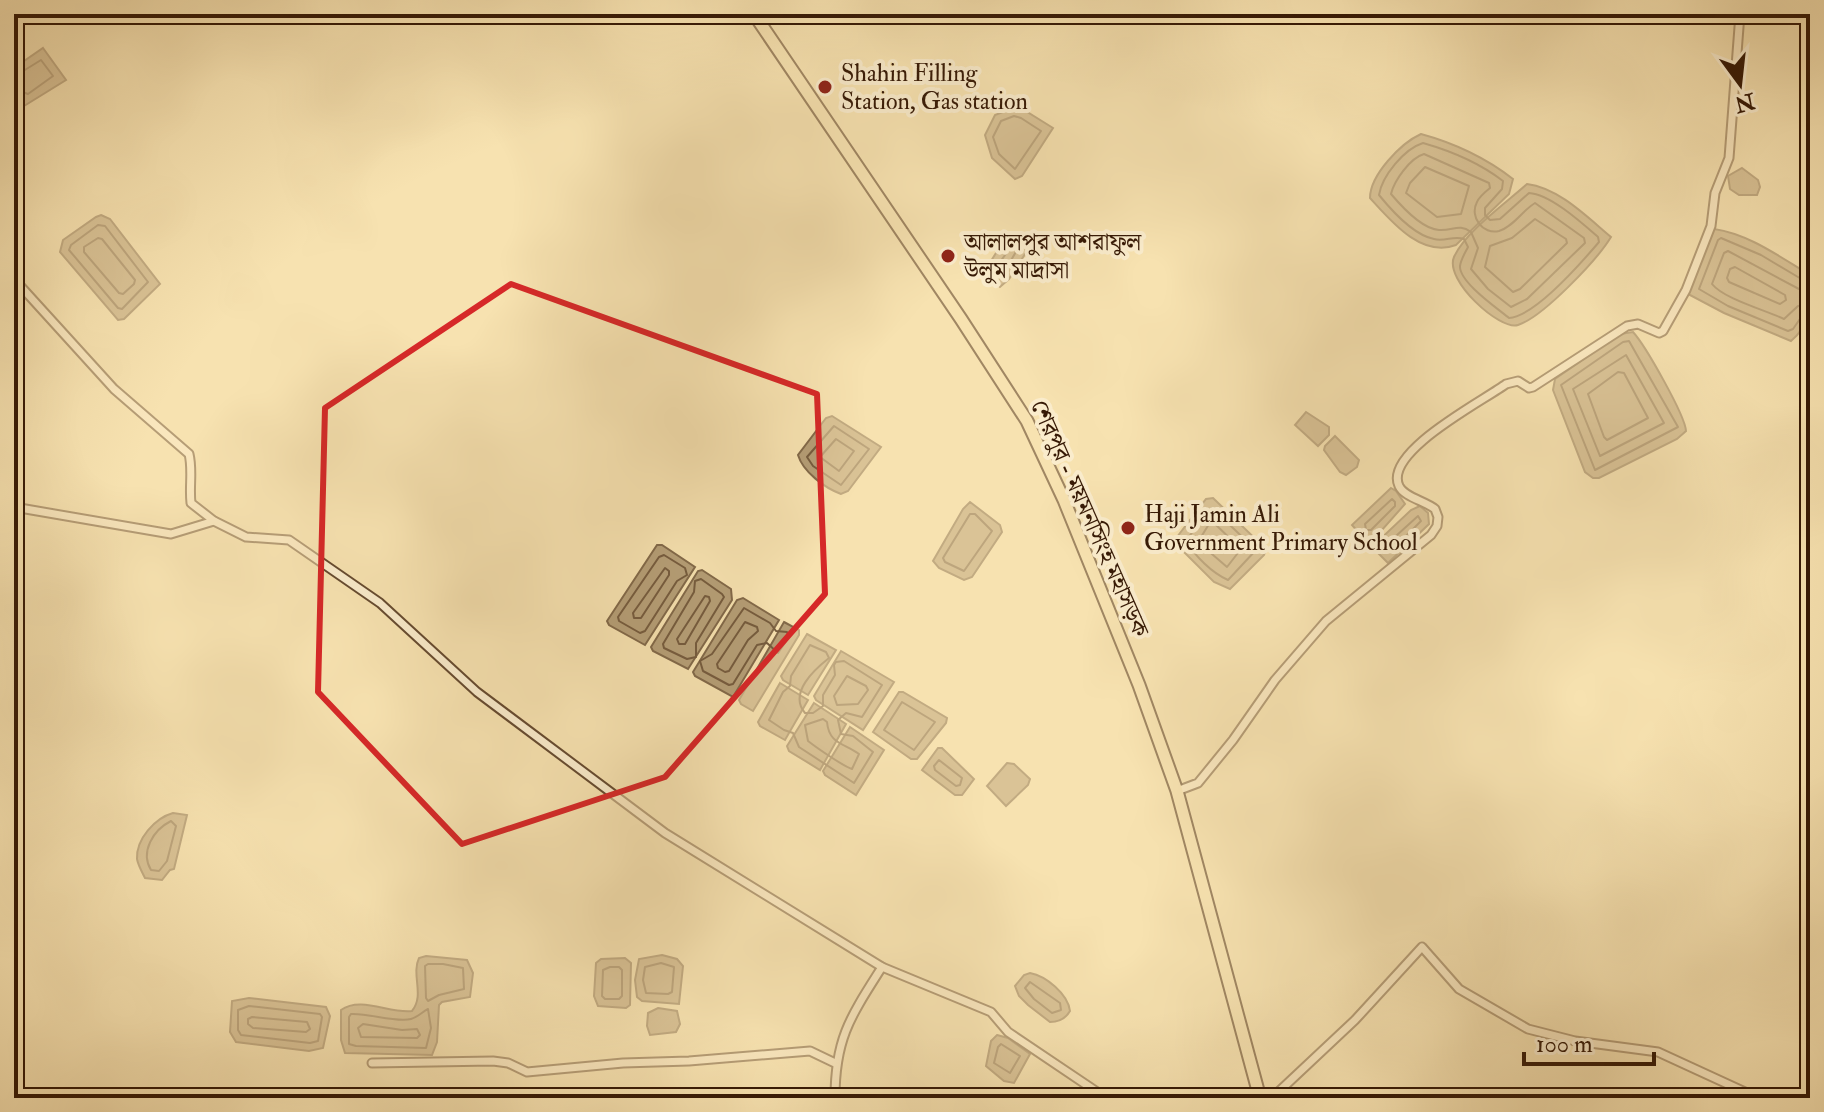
<svg xmlns="http://www.w3.org/2000/svg" width="1824" height="1112" font-family="'IM FELL Double Pica','Noto Serif Bengali',serif">
<rect width="100%" height="100%" fill="#f7e2b0"/>
<filter id="stains"><feTurbulence type="fractalNoise" baseFrequency=".0025" numOctaves="4"/><feColorMatrix values="0 0 0 0 .2 0 0 0 0 .09 0 0 0 0 .02 0 0 0 .5 -.17"/></filter>
<radialGradient id="worn" r=".72"><stop offset=".6" stop-color="#630" stop-opacity="0"/><stop offset="1" stop-color="#630" stop-opacity=".3"/></radialGradient>
<!-- water -->
<g fill="#b59e76" stroke="#826949" stroke-width="2">
<path d="M 43,48 L 66,80 L 24,106 L 14,93 L 14,68 Z"/>
<path d="M 1013,108 L 1024,110 L 1053,128 L 1022,176 L 1015,179 L 992,158 L 985,135 L 995,115 Z"/>
<path d="M 1421,134 C 1454,143 1486,158 1513,179 L 1509,194 L 1456,245 C 1421,258 1391,221 1370,198 C 1370,175 1401,143 1421,134 Z"/>
<path d="M 1742,168 L 1758,180 L 1760,187 L 1757,195 L 1739,195 L 1730,189 L 1728,176 Z"/>
<path d="M 1527,184 C 1559,188 1587,217 1611,237 C 1597,260 1543,317 1518,325 C 1500,331 1444,280 1454,257 C 1465,232 1506,203 1527,184 Z"/>
<path d="M 101,215 L 110,219 L 160,284 L 124,319 L 118,320 L 60,252 L 63,240 L 96,217 Z"/>
<path d="M 1714,229 C 1749,234 1780,257 1810,275 C 1810,301 1813,323 1791,341 L 1724,313 L 1688,294 Z"/>
<path d="M 1008,234 L 1012,234 L 1028,243 L 1029,248 L 1009,279 L 1000,287 L 984,272 Z"/>
<path d="M 1633,332 C 1645,345 1685,415 1686,431 L 1677,439 L 1599,478 L 1593,478 L 1585,472 L 1553,390 L 1555,379 L 1620,334 Z"/>
<path d="M 1306,412 L 1329,427 L 1329,435 L 1318,446 L 1295,425 Z"/>
<path d="M 832,416 L 881,447 L 848,491 L 841,494 C 825,488 803,472 798,455 L 826,418 Z"/>
<path d="M 1335,436 L 1359,460 L 1357,467 L 1346,475 L 1340,472 L 1324,450 L 1325,446 Z"/>
<path d="M 1391,488 L 1396,491 L 1405,504 L 1374,539 L 1367,542 L 1352,525 Z"/>
<path d="M 1213,498 L 1266,549 L 1264,555 L 1230,589 L 1214,582 L 1177,545 L 1177,537 L 1206,499 Z"/>
<path d="M 970,502 L 1000,525 L 1002,532 L 972,577 L 964,580 L 939,568 L 933,561 L 963,509 Z"/>
<path d="M 1420,506 L 1428,513 L 1429,524 L 1388,563 L 1376,551 L 1374,545 L 1411,510 Z"/>
<path d="M 657,545 L 662,545 L 695,567 L 645,645 L 609,625 L 607,621 Z"/>
<path d="M 702,570 L 731,589 L 732,600 L 688,669 L 653,651 L 651,647 L 698,571 Z"/>
<path d="M 743,598 L 779,620 L 733,697 L 695,676 L 693,672 L 737,600 Z"/>
<path d="M 784,622 L 799,630 L 799,635 L 753,711 L 741,704 L 739,700 Z"/>
<path d="M 807,634 L 836,650 L 808,695 L 783,680 L 781,676 Z"/>
<path d="M 841,651 L 894,682 L 863,730 L 816,700 L 814,696 Z"/>
<path d="M 780,683 L 808,700 L 785,740 L 760,726 L 758,722 Z"/>
<path d="M 899,692 L 903,692 L 947,718 L 946,723 L 917,759 L 911,759 L 873,732 Z"/>
<path d="M 814,703 L 846,724 L 820,770 L 789,751 L 787,746 Z"/>
<path d="M 850,727 L 884,750 L 856,795 L 825,775 L 823,771 Z"/>
<path d="M 938,748 L 942,748 L 974,779 L 962,795 L 955,795 L 922,770 Z"/>
<path d="M 1007,763 L 1014,764 L 1030,779 L 1028,785 L 1006,806 L 987,786 Z"/>
<path d="M 173,813 L 187,815 L 174,869 L 170,870 L 162,880 L 145,878 C 142,872 138,865 137,859 C 136,839 155,818 173,813 Z"/>
<path d="M 662,955 L 677,959 L 683,966 L 679,1004 L 642,1001 L 637,997 L 635,980 L 639,959 Z"/>
<path d="M 426,956 L 467,960 L 473,973 L 470,997 L 442,1002 L 439,1005 L 437,1042 L 432,1055 L 345,1053 L 341,1040 L 341,1010 C 361,996 390,1014 412,1011 C 425,995 411,975 419,958 Z"/>
<path d="M 625,958 L 631,963 L 630,1005 L 626,1008 L 598,1006 L 594,996 L 596,963 L 601,959 Z"/>
<path d="M 1030,973 C 1046,976 1068,994 1070,1011 C 1066,1018 1059,1022 1050,1022 L 1028,1005 L 1019,996 L 1015,986 L 1024,975 Z"/>
<path d="M 249,998 L 326,1007 L 330,1016 L 323,1048 L 309,1051 L 236,1042 L 230,1032 L 232,1001 Z"/>
<path d="M 658,1008 L 677,1011 L 680,1024 L 676,1032 L 650,1035 L 647,1026 L 648,1013 Z"/>
<path d="M 997,1035 L 1008,1038 L 1030,1054 L 1014,1083 L 1004,1081 L 986,1066 L 991,1041 Z"/>
</g>
<g fill="none" stroke-linecap="round" stroke-linejoin="round">
<!-- shore -->
<g stroke="#765c3e" stroke-width="2">
<path d="M 14,74 L 20,73 L 41,60 L 53,76 L 28,94 L 14,89"/>
<path d="M 1014,116 L 1021,118 L 1041,131 L 1015,169 L 999,154 L 993,137 L 1001,121 Z"/>
<path d="M 1423,143 C 1451,151 1481,164 1503,181 L 1502,189 L 1485,208 L 1485,215 L 1490,220 L 1500,219 L 1529,193 C 1550,194 1582,223 1598,237 L 1599,242 C 1582,262 1535,316 1509,318 C 1497,308 1459,282 1460,266 C 1461,259 1465,253 1468,247 L 1464,239 C 1454,235 1445,242 1434,239 C 1413,235 1392,211 1379,195 C 1382,176 1404,149 1423,143 Z"/>
<path d="M 1424,154 L 1489,183 L 1490,188 C 1485,192 1479,197 1477,202 C 1469,217 1483,235 1499,231 C 1513,227 1523,210 1535,203 L 1584,238 L 1585,243 L 1527,299 L 1511,307 L 1488,289 L 1471,269 L 1478,248 L 1471,232 C 1459,223 1453,231 1439,230 C 1422,229 1402,207 1391,194 C 1394,181 1410,158 1424,154 Z"/>
<path d="M 1425,167 L 1469,186 L 1461,214 L 1437,217 L 1406,193 L 1410,183 Z"/>
<path d="M 1535,219 L 1566,239 L 1567,243 L 1520,289 L 1513,292 L 1485,267 L 1490,246 L 1512,238 Z"/>
<path d="M 98,225 L 105,226 L 148,282 L 122,309 L 118,308 L 69,250 L 71,245 Z"/>
<path d="M 98,238 L 102,239 L 135,280 L 134,284 L 123,294 L 119,293 L 84,252 L 84,247 Z"/>
<path d="M 1013,244 L 1017,246 L 1017,250 L 1003,274 L 998,275 L 995,269 Z"/>
<path d="M 1735,267 L 1785,295 L 1786,300 L 1780,304 L 1729,282 L 1727,278 L 1730,269 Z"/>
<path d="M 1810,281 L 1803,280 L 1761,255 L 1721,238 L 1718,240 L 1699,289 L 1728,306 L 1788,331 L 1793,329 L 1802,316 L 1810,314"/>
<path d="M 1810,291 L 1799,289 L 1728,251 L 1724,253 L 1712,284 C 1724,299 1765,310 1784,319 L 1798,306 L 1810,304"/>
<path d="M 1629,341 L 1678,427 L 1595,470 L 1561,385 L 1623,342 Z"/>
<path d="M 1626,355 L 1664,423 L 1600,456 L 1573,389 Z"/>
<path d="M 1618,372 L 1624,373 L 1648,418 L 1607,440 L 1604,437 L 1588,394 Z"/>
<path d="M 834,426 L 869,449 L 841,485 L 813,466 L 807,457 Z"/>
<path d="M 836,439 L 854,451 L 839,471 L 820,457 Z"/>
<path d="M 1392,499 L 1395,502 L 1395,506 L 1371,530 L 1366,530 L 1365,524 Z"/>
<path d="M 1212,508 L 1256,550 L 1228,580 C 1212,573 1195,556 1186,541 L 1208,510 Z"/>
<path d="M 970,514 L 975,514 L 992,531 L 964,571 L 945,562 L 943,558 Z"/>
<path d="M 1418,516 L 1421,521 L 1391,551 L 1386,551 L 1386,545 Z"/>
<path d="M 1214,523 L 1241,549 L 1227,567 L 1198,542 L 1209,524 Z"/>
<path d="M 664,555 L 685,568 L 687,575 L 677,581 L 645,631 L 640,633 L 619,621 L 618,617 L 659,557 Z"/>
<path d="M 665,568 L 669,571 L 669,575 L 641,618 L 634,618 L 633,613 Z"/>
<path d="M 701,579 L 722,594 L 724,597 L 696,643 L 696,657 L 687,659 L 664,648 L 663,644 L 694,592 L 695,581 Z"/>
<path d="M 705,596 L 709,597 L 710,601 L 685,644 L 679,644 L 677,639 Z"/>
<path d="M 744,608 L 770,623 L 776,631 L 787,632 L 789,637 L 778,653 L 767,643 L 757,645 L 733,684 L 729,685 L 703,671 L 700,661 L 712,654 Z"/>
<path d="M 745,622 L 757,627 L 758,631 L 748,640 L 729,671 L 725,672 L 718,668 L 717,664 Z"/>
<path d="M 810,645 L 826,652 L 829,658 C 815,669 788,693 805,713 L 813,713 L 823,706 L 823,695 L 835,675 L 834,665 L 836,662 L 844,661 L 882,685 L 862,717 L 846,713 L 838,720 L 841,734 L 853,736 L 873,752 L 854,783 L 799,747 L 793,733 L 784,730 L 769,720 L 783,692 L 790,686 L 791,676 Z"/>
<path d="M 847,676 L 866,686 L 868,690 L 858,704 L 837,705 L 834,696 Z"/>
<path d="M 902,702 L 935,722 L 914,750 L 884,730 Z"/>
<path d="M 823,719 L 827,722 C 829,744 844,743 859,754 L 852,769 C 843,766 817,748 808,741 L 805,725 Z"/>
<path d="M 939,760 L 962,778 L 960,785 L 956,786 L 935,770 L 934,766 Z"/>
<path d="M 171,821 L 176,826 L 167,861 L 159,871 L 151,870 C 140,852 153,830 171,821 Z"/>
<path d="M 661,963 L 674,967 L 672,992 L 668,994 L 646,993 L 643,980 L 645,967 Z"/>
<path d="M 443,964 L 463,968 L 464,989 L 439,995 L 428,1001 L 426,998 L 425,966 L 428,964 Z"/>
<path d="M 610,967 L 619,967 L 622,970 L 622,996 L 619,999 L 605,999 L 602,996 L 603,970 Z"/>
<path d="M 1030,982 L 1060,1003 L 1061,1010 L 1052,1013 L 1034,999 L 1025,988 Z"/>
<path d="M 249,1006 L 320,1014 L 322,1017 L 318,1041 L 310,1043 L 241,1035 L 238,1030 L 238,1010 Z"/>
<path d="M 428,1009 L 431,1028 L 426,1048 L 356,1046 L 349,1044 L 349,1017 L 351,1014 C 369,1013 396,1023 411,1019 C 418,1017 422,1012 428,1009 Z"/>
<path d="M 252,1017 L 307,1022 L 310,1029 L 306,1032 L 253,1028 L 248,1024 L 248,1019 Z"/>
<path d="M 363,1024 L 402,1030 L 417,1029 L 420,1035 L 417,1038 L 361,1037 L 358,1028 Z"/>
<path d="M 1001,1044 L 1020,1056 L 1010,1073 L 994,1063 L 998,1047 Z"/>
</g>
<!-- street casing -->
<g stroke="#664b30" stroke-width="11">
<g id="street">
<path d="M 14,279 L 114,389 L 189,454 C 193,470 189,487 191,503 L 214,521 L 246,537 L 289,540 L 380,603 L 477,692 L 665,833 L 882,967 L 991,1012 L 1008,1032 L 1106,1098"/>
<path d="M 14,507 L 171,534 L 214,521"/>
<path d="M 1177,791 L 1198,783 L 1233,740 L 1275,680 L 1326,621 L 1431,535 L 1437,526 L 1438,517 L 1435,509 C 1425,501 1404,497 1399,486 C 1383,452 1483,401 1506,384 L 1518,381 L 1529,388 L 1533,387 L 1627,326 L 1638,324 L 1659,333 L 1663,331 L 1686,290 L 1711,226 L 1715,193 L 1729,158 L 1740,14"/>
<path d="M 372,1063 L 493,1061 L 508,1063 L 527,1072 L 623,1063 L 689,1061 L 810,1051 L 835,1063"/>
<path d="M 835,1098 C 835,1038 851,1016 882,967"/>
<path d="M 1272,1098 L 1355,1020 L 1422,947 L 1459,989 L 1528,1029 L 1575,1041 L 1658,1052 L 1758,1098"/>
</g>
</g>
<!-- primary casing -->
<g stroke="#361905" stroke-width="15">
<path id="primary" d="M 754,14 L 961,319 L 1027,421 L 1064,500 L 1139,685 L 1177,791 L 1260,1098"/>
</g>
<!-- street -->
<use href="#street" stroke="#faeccc" stroke-width="7"/>
<!-- primary -->
<use href="#primary" stroke="#f7e2b0" stroke-width="11"/>
</g>
<!-- marked area -->
<path d="M0 0H1824V1112H0ZM 511,284 L 817,394 L 825,594 L 665,777 L 462,844 L 318,692 L 325,408 Z" fill="#f7e2b0" fill-opacity=".55" fill-rule="evenodd"/>
<path fill="none" stroke="#d62828" stroke-width="6" stroke-linejoin="round" d="M 511,284 L 817,394 L 825,594 L 665,777 L 462,844 L 318,692 L 325,408 Z"/>
<!-- markers -->
<g fill="#8f2418" stroke="#faeccc" stroke-width="3">
<circle cx="825" cy="87" r="8"/>
<circle cx="948" cy="256" r="8"/>
<circle cx="1128" cy="528" r="8"/>
</g>
<g text-anchor="middle" stroke-width="8" stroke-linejoin="round" paint-order="stroke">
<!-- poi labels -->
<g font-size="24" fill="#361905" stroke="#faeccc" text-anchor="start">
<text x="841" y="81">Shahin Filling<tspan x="841" dy="28">Station, Gas station</tspan></text>
<text x="964" y="250">আলালপুর আশরাফুল<tspan x="964" dy="28">উলুম মাদ্রাসা</tspan></text>
<text x="1144" y="522">Haji Jamin Ali<tspan x="1144" dy="28">Government Primary School</tspan></text>
</g>
<!-- street labels -->
<g font-size="24" fill="#361905" stroke="#faeccc">
<text transform="translate(1090 518) rotate(66)" y="8">শেরপুর - ময়মনসিংহ মহাসড়ক</text>
</g>
</g>
<!-- margin -->
<rect width="1824" height="1112" fill="none" stroke="#f7e2b0" stroke-width="48"/>
<rect x="16" y="16" width="1792" height="1080" fill="none" stroke="#361905" stroke-width="4"/>
<rect x="24" y="24" width="1776" height="1064" fill="none" stroke="#361905" stroke-width="2"/>
<!-- north arrow -->
<g transform="translate(1740 84) rotate(165)" stroke="#faeccc" stroke-width="6" paint-order="stroke">
<path d="M0-6L14 30L0 20L-14 30Z" fill="#361905"/>
<text y="-12" font-size="22" font-weight="bold" text-anchor="middle" fill="#361905">N</text>
</g>
<!-- scale -->
<path d="M1524 1052v12h130v-12" fill="none" stroke="#361905" stroke-width="4"/>
<text x="1536" y="1052" font-size="24" fill="#361905" stroke="#faeccc" stroke-width="6" paint-order="stroke">100 m</text>
<rect width="100%" height="100%" filter="url(#stains)"/>
<rect width="100%" height="100%" fill="url(#worn)"/>
</svg>
